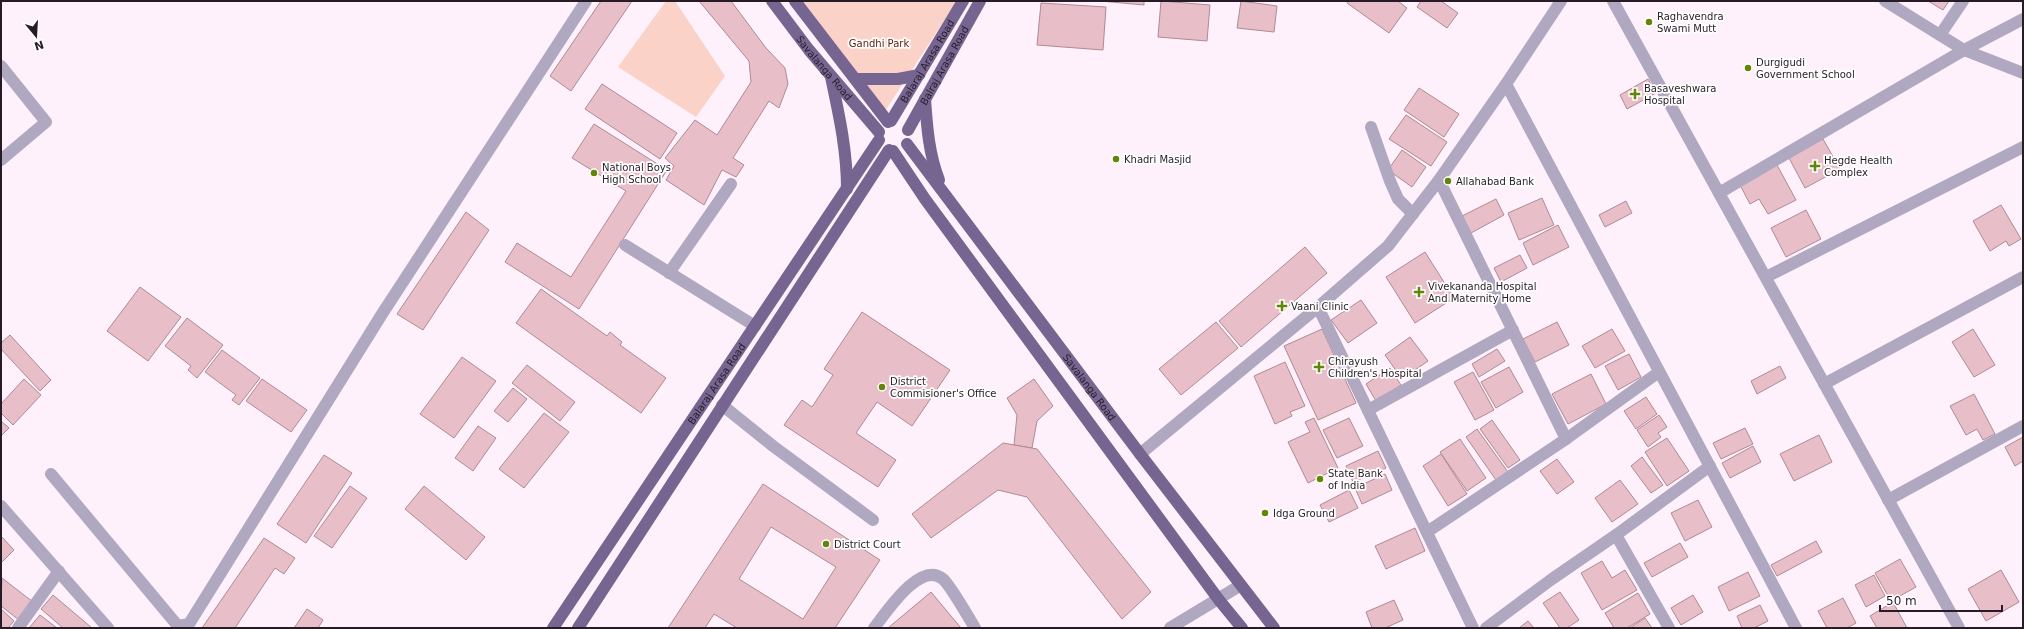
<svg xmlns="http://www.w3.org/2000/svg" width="2024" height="629" font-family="'DejaVu Sans',sans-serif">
<rect width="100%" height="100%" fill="#fef1fb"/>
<!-- green -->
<g fill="#fbd2c8">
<path d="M 666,1 L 675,1 L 725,76 L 696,117 L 618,67 Z"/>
<path d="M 794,1 L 957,1 L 881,117 Z"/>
</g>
<!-- building -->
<g fill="#e8bfc8" stroke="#b08992" fill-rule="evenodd">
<path d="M 601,1 L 632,1 L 571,91 L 550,76 Z"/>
<path d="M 699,1 L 731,1 L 766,48 L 785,68 L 788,84 L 779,108 L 769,101 L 733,158 L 744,165 L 736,177 L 722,170 L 704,205 L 666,180 L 674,166 L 665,158 L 695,120 L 717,135 L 751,82 L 749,61 Z"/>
<path d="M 1100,1 L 1144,1 L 1144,5 Z"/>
<path d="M 1161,1 L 1210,5 L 1207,41 L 1158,37 Z"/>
<path d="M 1241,1 L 1277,6 L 1274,32 L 1237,28 Z"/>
<path d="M 1348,1 L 1398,1 L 1407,8 L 1389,33 L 1347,3 Z"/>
<path d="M 1421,1 L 1441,1 L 1458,13 L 1447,28 L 1417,7 Z"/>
<path d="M 1928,1 L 1949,1 L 1943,10 Z"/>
<path d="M 1041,3 L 1106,7 L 1103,50 L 1037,45 Z"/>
<path d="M 1648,79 L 1656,93 L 1627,109 L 1620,95 Z"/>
<path d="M 602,84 L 677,133 L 660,159 L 585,109 Z"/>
<path d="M 1419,88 L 1459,114 L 1444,137 L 1404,110 Z"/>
<path d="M 1406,115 L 1447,142 L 1431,166 L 1389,139 Z"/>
<path d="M 594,124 L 667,170 L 579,309 L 505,262 L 517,243 L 571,277 L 626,191 L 572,158 Z"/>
<path d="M 1823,139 L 1840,169 L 1805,188 L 1789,158 Z"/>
<path d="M 1402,150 L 1426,167 L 1412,187 L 1388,170 Z"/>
<path d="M 1777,165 L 1796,200 L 1768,214 L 1759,199 L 1750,204 L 1740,185 Z"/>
<path d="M 1542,198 L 1554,225 L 1519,240 L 1508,213 Z"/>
<path d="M 1496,199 L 1504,215 L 1471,233 L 1462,216 Z"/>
<path d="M 1626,201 L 1632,213 L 1605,227 L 1599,215 Z"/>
<path d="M 2001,205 L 2021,239 L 2009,246 L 2006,241 L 1990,251 L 1973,221 Z"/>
<path d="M 1806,210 L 1821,239 L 1786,257 L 1771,228 Z"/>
<path d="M 466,212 L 489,230 L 423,330 L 397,314 Z"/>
<path d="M 1558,225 L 1569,247 L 1533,265 L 1523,243 Z"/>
<path d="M 1305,247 L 1327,273 L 1241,347 L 1219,321 Z"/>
<path d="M 1425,252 L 1454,298 L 1415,323 L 1386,277 Z"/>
<path d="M 1520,255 L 1527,268 L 1501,282 L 1494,268 Z"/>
<path d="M 140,287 L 181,317 L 148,361 L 107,331 Z"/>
<path d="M 541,289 L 607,336 L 610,332 L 622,342 L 620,345 L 666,378 L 641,413 L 516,323 Z"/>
<path d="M 1361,300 L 1377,323 L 1348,343 L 1331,320 Z"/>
<path d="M 862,312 L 950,370 L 912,426 L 877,402 L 856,433 L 896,460 L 878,487 L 784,425 L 802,400 L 812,407 L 833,375 L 824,369 Z"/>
<path d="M 187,318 L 223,345 L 197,378 L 188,370 L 191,366 L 165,346 Z"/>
<path d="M 1216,322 L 1238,348 L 1181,395 L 1159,369 Z"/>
<path d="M 1557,322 L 1569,345 L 1535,362 L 1523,339 Z"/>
<path d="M 1322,329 L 1356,403 L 1318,420 L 1284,346 Z"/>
<path d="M 1612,329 L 1625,351 L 1595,368 L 1582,346 Z"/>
<path d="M 1973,329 L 1995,365 L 1974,377 L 1952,342 Z"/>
<path d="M 10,335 L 51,380 L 40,391 L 1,349 L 1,343 Z"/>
<path d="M 1410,337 L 1428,361 L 1402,379 L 1385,355 Z"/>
<path d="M 1497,349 L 1505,361 L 1479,377 L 1472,364 Z"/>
<path d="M 222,350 L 260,378 L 239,405 L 232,400 L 236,395 L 205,372 Z"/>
<path d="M 1629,354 L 1641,377 L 1618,390 L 1605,366 Z"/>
<path d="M 462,357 L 496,381 L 454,438 L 420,414 Z"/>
<path d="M 1285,362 L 1305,406 L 1290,412 L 1292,416 L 1275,424 L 1254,376 Z"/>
<path d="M 527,365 L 575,402 L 560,421 L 512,383 Z"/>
<path d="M 1780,366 L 1786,378 L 1757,394 L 1751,381 Z"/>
<path d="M 1509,367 L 1523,392 L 1496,408 L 1481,382 Z"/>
<path d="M 1390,368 L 1401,385 L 1376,401 L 1366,384 Z"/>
<path d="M 1473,372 L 1494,410 L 1475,420 L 1454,382 Z"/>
<path d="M 1591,374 L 1606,404 L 1568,424 L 1552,394 Z"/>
<path d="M 24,379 L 41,395 L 13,425 L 1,413 L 1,404 Z"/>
<path d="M 262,379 L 307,410 L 291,432 L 246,401 Z"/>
<path d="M 1034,379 L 1053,406 L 1037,421 L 1032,448 L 1014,445 L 1017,415 L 1007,398 Z"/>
<path d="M 513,388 L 527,399 L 508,422 L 494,411 Z"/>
<path d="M 1974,394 L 1995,434 L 1983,440 L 1977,429 L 1966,435 L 1950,406 Z"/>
<path d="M 1646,397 L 1657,414 L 1636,429 L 1624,411 Z"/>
<path d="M 544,413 L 569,432 L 524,488 L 499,469 Z"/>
<path d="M 1659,415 L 1667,427 L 1658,433 L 1661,437 L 1648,447 L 1637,430 Z"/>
<path d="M 1314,418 L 1338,468 L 1308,483 L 1288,442 L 1310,432 L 1305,422 Z"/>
<path d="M 1349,418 L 1363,446 L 1337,458 L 1323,430 Z"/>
<path d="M 1492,420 L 1520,460 L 1508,468 L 1480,429 Z"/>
<path d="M 1,421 L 9,428 L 1,436 Z"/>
<path d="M 478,426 L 496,438 L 473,471 L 455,458 Z"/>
<path d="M 1745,428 L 1753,444 L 1721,459 L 1713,443 Z"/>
<path d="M 1477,429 L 1508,472 L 1496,480 L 1466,437 Z"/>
<path d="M 1819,435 L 1832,462 L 1794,481 L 1780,454 Z"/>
<path d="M 2023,437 L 2023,461 L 2015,466 L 2005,447 Z"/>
<path d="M 1667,438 L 1689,471 L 1667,486 L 1645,452 Z"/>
<path d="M 1460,439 L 1486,478 L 1467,491 L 1440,452 Z"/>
<path d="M 1003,443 L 1037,449 L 1151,592 L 1122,619 L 1027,497 L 998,490 L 931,538 L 912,514 Z"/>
<path d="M 1753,446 L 1761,462 L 1730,478 L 1722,463 Z"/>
<path d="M 1378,451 L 1386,468 L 1353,482 L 1346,466 Z"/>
<path d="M 1441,454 L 1467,494 L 1448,506 L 1423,466 Z"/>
<path d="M 324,455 L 352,473 L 306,543 L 277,524 Z"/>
<path d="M 1642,457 L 1663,485 L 1651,493 L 1631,466 Z"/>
<path d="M 1557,459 L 1574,482 L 1557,494 L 1540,471 Z"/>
<path d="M 1385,474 L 1392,490 L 1362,504 L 1355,488 Z"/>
<path d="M 1620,480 L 1638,504 L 1612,522 L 1595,498 Z"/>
<path d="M 763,484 L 880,560 L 835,628 L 737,628 L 714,614 L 705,628 L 668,628 ZM 771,527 L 836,567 L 803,619 L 739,579 Z"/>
<path d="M 350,486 L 367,498 L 332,548 L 314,536 Z"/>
<path d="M 424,486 L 485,537 L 466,560 L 405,509 Z"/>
<path d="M 1349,490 L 1358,508 L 1329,522 L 1320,505 Z"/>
<path d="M 1698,500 L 1712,527 L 1685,541 L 1671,513 Z"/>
<path d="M 1415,528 L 1425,551 L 1386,569 L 1375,546 Z"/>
<path d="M 1,536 L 14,550 L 1,563 Z"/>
<path d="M 264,538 L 295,558 L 284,574 L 275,568 L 235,628 L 202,628 Z"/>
<path d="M 1816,541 L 1822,552 L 1777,576 L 1771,565 Z"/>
<path d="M 1680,543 L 1688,557 L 1652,577 L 1644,563 Z"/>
<path d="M 1900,559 L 1916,587 L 1891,601 L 1875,573 Z"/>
<path d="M 1602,561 L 1612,578 L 1625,570 L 1637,590 L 1602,610 L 1581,573 Z"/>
<path d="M 2001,570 L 2019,602 L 1986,621 L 1968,589 Z"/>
<path d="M 1748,572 L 1760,596 L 1729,611 L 1718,587 Z"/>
<path d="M 1874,575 L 1885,596 L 1866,607 L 1855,585 Z"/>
<path d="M 2,578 L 33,602 L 19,620 L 1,606 Z"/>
<path d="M 931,592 L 961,628 L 888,628 Z"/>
<path d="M 1560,592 L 1579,620 L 1567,628 L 1560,628 L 1543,603 Z"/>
<path d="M 1638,593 L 1650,614 L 1627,628 L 1614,628 L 1605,613 Z"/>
<path d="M 53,595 L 92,628 L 63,628 L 41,609 Z"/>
<path d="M 1693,595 L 1703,612 L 1681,625 L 1671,608 Z"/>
<path d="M 1843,598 L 1856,623 L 1847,628 L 1827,628 L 1818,611 Z"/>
<path d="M 1394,600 L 1403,620 L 1385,628 L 1372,628 L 1366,612 Z"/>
<path d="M 1893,602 L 1907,628 L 1877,628 L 1870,616 Z"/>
<path d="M 1760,605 L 1768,621 L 1754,628 L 1742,628 L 1737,616 Z"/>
<path d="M 1,609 L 14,621 L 8,628 L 1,628 Z"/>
<path d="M 307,609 L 323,620 L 318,628 L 294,628 Z"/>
<path d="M 40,615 L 57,628 L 29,628 Z"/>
<path d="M 1645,618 L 1652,628 L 1630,628 Z"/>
<path d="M 1528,621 L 1534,628 L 1519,628 Z"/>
</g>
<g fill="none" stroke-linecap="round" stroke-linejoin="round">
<!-- minor -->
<g stroke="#b0a7c0" stroke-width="12">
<path d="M 1613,1 L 1959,628"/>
<path d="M 1885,1 L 1964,50 L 2023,73"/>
<path d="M 1940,35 L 1963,1"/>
<path d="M 1,66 L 46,122 L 1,160"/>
<path d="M 1506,84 L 1796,628"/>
<path d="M 1371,127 L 1390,181 L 1398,199 L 1413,214"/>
<path d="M 1719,193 L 1964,50 L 2023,19"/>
<path d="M 625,245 L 755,326"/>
<path d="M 669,273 L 731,184"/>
<path d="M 1766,277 L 2023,147"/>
<path d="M 1318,307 L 1473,628"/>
<path d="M 1824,384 L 2023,277"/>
<path d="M 722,405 L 773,446 L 873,520"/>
<path d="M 1368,410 L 1513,330"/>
<path d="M 1566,439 L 1659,372"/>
<path d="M 1140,454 L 1318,307 L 1388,246 L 1439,180 L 1506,84 L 1561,1"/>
<path d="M 51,474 L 178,626 L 189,624 L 382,314 L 586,1"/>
<path d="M 1888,500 L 2023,426"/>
<path d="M 1,506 L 108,628"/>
<path d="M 1427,532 L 1566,439 L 1439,180"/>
<path d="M 1616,535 L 1710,466"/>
<path d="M 18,628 L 59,571"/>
<path d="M 874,628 C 886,613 920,560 943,579 C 950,585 969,618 975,628"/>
<path d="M 1170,628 L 1241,585"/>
<path d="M 1486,628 L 1552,579 L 1616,535 L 1669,628"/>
</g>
<!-- major -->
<g stroke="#766591" stroke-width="12">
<path id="s1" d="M 772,1 L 809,50 L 879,132"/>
<path d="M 795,1 L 888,122"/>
<path d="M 831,77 C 839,115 847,150 847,189"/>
<path d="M 856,79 L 898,79 L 919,75"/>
<path d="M 925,99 C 927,128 929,154 939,180"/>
<path id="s2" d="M 891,121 L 963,1"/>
<path id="s3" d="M 908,130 L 980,1"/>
<path id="s4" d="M 907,144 L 1140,454 L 1274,628"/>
<path d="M 893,151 L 925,199 L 1219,600 L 1242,628"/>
<path id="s5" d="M 553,628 L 879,140"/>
<path d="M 578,628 L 889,150"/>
</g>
</g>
<!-- markers -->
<g fill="#628608" stroke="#fff" stroke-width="1.5">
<circle cx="1649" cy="22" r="4"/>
<circle cx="1748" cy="68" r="4"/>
<path d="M1633 88h4v4h4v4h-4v4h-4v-4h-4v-4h4z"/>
<circle cx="1116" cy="159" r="4"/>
<path d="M1813 160h4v4h4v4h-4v4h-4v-4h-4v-4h4z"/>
<circle cx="594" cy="173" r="4"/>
<circle cx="1448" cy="181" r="4"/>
<path d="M1417 286h4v4h4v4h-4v4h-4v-4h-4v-4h4z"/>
<path d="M1280 300h4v4h4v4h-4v4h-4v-4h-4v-4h4z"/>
<path d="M1317 361h4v4h4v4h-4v4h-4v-4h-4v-4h4z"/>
<circle cx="882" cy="387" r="4"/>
<circle cx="1320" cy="479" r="4"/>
<circle cx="1265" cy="513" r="4"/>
<circle cx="826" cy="544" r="4"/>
</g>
<g text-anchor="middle" stroke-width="3.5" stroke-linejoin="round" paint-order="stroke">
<!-- poi labels -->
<g font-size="10" fill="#271c25" stroke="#fff" text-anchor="start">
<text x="1657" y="20">Raghavendra<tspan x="1657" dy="12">Swami Mutt</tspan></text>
<text x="1756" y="66">Durgigudi<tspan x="1756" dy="12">Government School</tspan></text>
<text x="1644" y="92">Basaveshwara<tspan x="1644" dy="12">Hospital</tspan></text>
<text x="1124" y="163">Khadri Masjid</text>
<text x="1824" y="164">Hegde Health<tspan x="1824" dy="12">Complex</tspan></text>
<text x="602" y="171">National Boys<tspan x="602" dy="12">High School</tspan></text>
<text x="1456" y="185">Allahabad Bank</text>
<text x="1428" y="290">Vivekananda Hospital<tspan x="1428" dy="12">And Maternity Home</tspan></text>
<text x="1291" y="310">Vaani Clinic</text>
<text x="1328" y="365">Chirayush<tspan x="1328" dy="12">Children's Hospital</tspan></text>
<text x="890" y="385">District<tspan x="890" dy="12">Commisioner's Office</tspan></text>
<text x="1328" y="477">State Bank<tspan x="1328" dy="12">of India</tspan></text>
<text x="1273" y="517">Idga Ground</text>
<text x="834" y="548">District Court</text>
</g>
<!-- park labels -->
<g font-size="10" fill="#621503" stroke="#fff">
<text x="879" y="47">Gandhi Park</text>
</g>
<!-- street labels -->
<g font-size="10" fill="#271c25" stroke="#fff">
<text dy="4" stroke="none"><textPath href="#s2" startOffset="70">Balaraj Arasa Road</textPath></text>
<text dy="4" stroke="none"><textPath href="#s3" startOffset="74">Balraj Arasa Road</textPath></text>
<text dy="4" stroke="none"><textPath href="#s1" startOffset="85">Savalanga Road</textPath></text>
<text dy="4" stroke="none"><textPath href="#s5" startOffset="294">Balaraj Arasa Road</textPath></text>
<text dy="4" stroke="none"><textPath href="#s4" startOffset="304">Savalanga Road</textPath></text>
</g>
</g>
<!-- border -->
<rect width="2024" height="629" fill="none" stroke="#271c25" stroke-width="4"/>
<!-- north arrow -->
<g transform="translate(36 36) rotate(162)" stroke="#ffffff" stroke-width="3" paint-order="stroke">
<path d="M0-3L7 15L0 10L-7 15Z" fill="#271c25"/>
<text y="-6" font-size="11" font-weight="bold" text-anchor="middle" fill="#271c25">N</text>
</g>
<!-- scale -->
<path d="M1880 605v6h122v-6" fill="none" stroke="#271c25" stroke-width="2"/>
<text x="1886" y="605" font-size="12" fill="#271c25" stroke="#ffffff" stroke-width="3" paint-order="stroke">50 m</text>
</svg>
